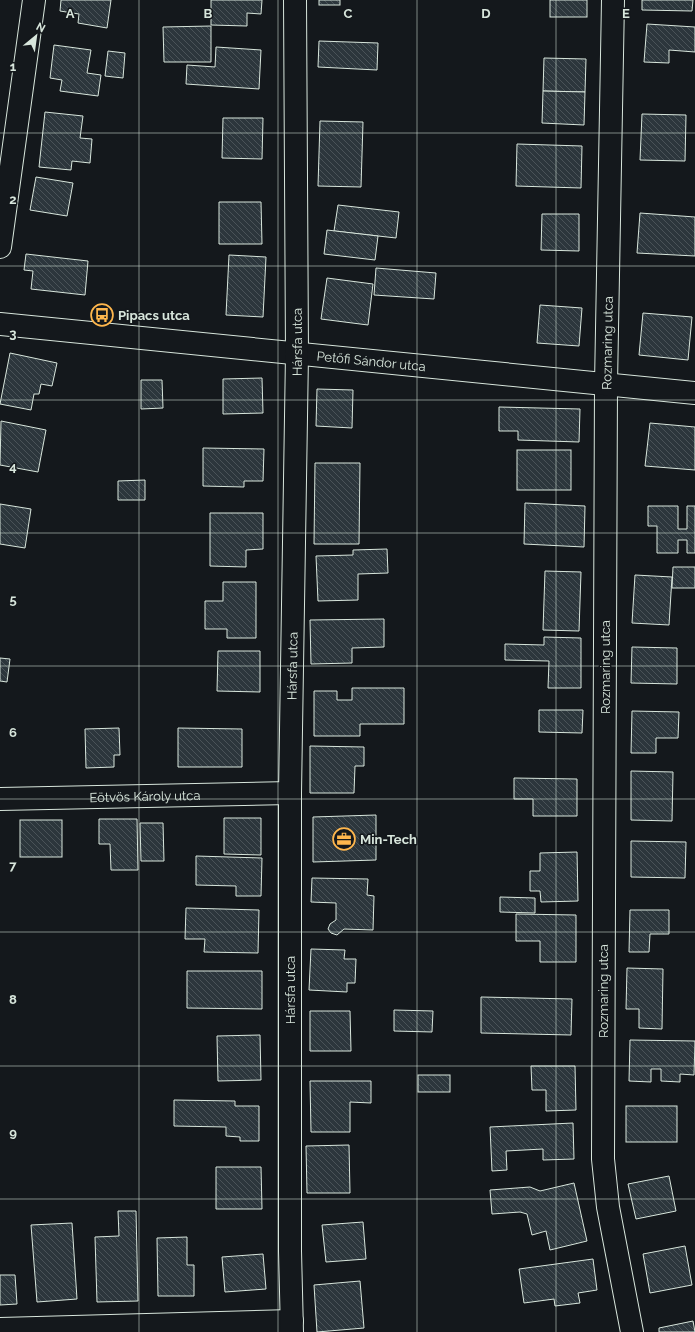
<svg xmlns="http://www.w3.org/2000/svg" width="695" height="1332" font-family="Raleway,sans-serif">
<defs>
<pattern id="building-back-hatch" width="6" height="6" patternUnits="userSpaceOnUse"><rect width="6" height="6" fill="#2c363c"/><path d="M-1 5l2 2M0 0l6 6M5-1l2 2" fill="none" stroke="#4a5358"/></pattern>
</defs>
<rect width="100%" height="100%" fill="#14181c"/>
<!-- building -->
<g fill="url(#building-back-hatch)" stroke="#d8e6dc">
<path d="M 61,0 L 111,0 L 107,28 L 78,23 L 79,14 L 60,11 Z"/>
<path d="M 211,0 L 262,0 L 261,14 L 247,13 L 247,26 L 211,25 Z"/>
<rect x="319" y="0" width="21" height="5"/>
<rect x="550" y="0" width="37" height="17"/>
<path d="M 642,0 L 693,0 L 692,11 L 642,10 Z"/>
<path d="M 647,24 L 695,27 L 695,52 L 669,50 L 669,63 L 644,62 Z"/>
<path d="M 211,26 L 211,62 L 164,62 L 163,27 Z"/>
<path d="M 319,41 L 378,43 L 377,70 L 318,67 Z"/>
<path d="M 54,45 L 91,50 L 87,73 L 101,75 L 98,96 L 60,91 L 62,80 L 50,78 Z"/>
<path d="M 216,47 L 261,50 L 259,89 L 186,84 L 187,65 L 215,67 Z"/>
<path d="M 108,51 L 125,53 L 123,78 L 105,76 Z"/>
<path d="M 544,58 L 586,59 L 585,92 L 543,91 Z"/>
<path d="M 543,91 L 585,92 L 584,125 L 542,123 Z"/>
<path d="M 45,112 L 83,116 L 80,138 L 92,139 L 90,163 L 72,161 L 71,170 L 39,167 Z"/>
<path d="M 642,114 L 686,115 L 685,161 L 640,160 Z"/>
<path d="M 223,118 L 263,118 L 262,159 L 222,158 Z"/>
<path d="M 320,121 L 363,122 L 361,187 L 318,186 Z"/>
<path d="M 517,144 L 582,146 L 581,188 L 516,186 Z"/>
<path d="M 36,177 L 73,183 L 67,216 L 30,210 Z"/>
<path d="M 219,202 L 261,202 L 262,244 L 219,244 Z"/>
<path d="M 338,205 L 399,212 L 396,238 L 334,231 Z"/>
<path d="M 640,213 L 695,217 L 695,256 L 637,253 Z"/>
<path d="M 542,214 L 579,214 L 579,251 L 541,250 Z"/>
<path d="M 327,230 L 378,236 L 375,260 L 324,254 Z"/>
<path d="M 26,254 L 88,261 L 85,295 L 31,289 L 33,271 L 24,270 Z"/>
<path d="M 229,255 L 266,257 L 263,317 L 226,315 Z"/>
<path d="M 376,268 L 436,273 L 434,299 L 374,295 Z"/>
<path d="M 327,278 L 373,284 L 368,325 L 321,319 Z"/>
<path d="M 540,305 L 582,308 L 579,346 L 537,343 Z"/>
<path d="M 643,313 L 692,317 L 688,360 L 639,355 Z"/>
<path d="M 10,353 L 57,363 L 52,386 L 41,384 L 39,394 L 34,394 L 31,410 L 0,404 Z"/>
<path d="M 262,378 L 263,413 L 223,414 L 223,379 Z"/>
<path d="M 141,380 L 162,380 L 163,408 L 141,409 Z"/>
<path d="M 317,389 L 353,390 L 352,428 L 316,426 Z"/>
<path d="M 499,407 L 580,409 L 579,442 L 518,440 L 518,431 L 499,431 Z"/>
<path d="M 1,421 L 46,430 L 38,472 L 0,465 Z"/>
<path d="M 650,423 L 695,427 L 695,470 L 645,466 Z"/>
<path d="M 203,448 L 264,449 L 263,481 L 244,481 L 244,487 L 203,486 Z"/>
<rect x="517" y="450" width="54" height="40"/>
<path d="M 315,463 L 360,463 L 359,544 L 314,544 Z"/>
<path d="M 145,480 L 145,500 L 118,500 L 118,481 Z"/>
<path d="M 525,503 L 585,506 L 584,547 L 524,544 Z"/>
<path d="M 0,504 L 31,509 L 25,548 L 0,544 Z"/>
<path d="M 648,506 L 678,506 L 678,529 L 687,529 L 687,506 L 695,506 L 695,553 L 687,553 L 687,540 L 678,540 L 678,553 L 657,553 L 657,526 L 648,526 Z"/>
<path d="M 210,513 L 263,513 L 263,549 L 246,550 L 246,567 L 210,566 Z"/>
<path d="M 387,549 L 388,573 L 358,574 L 358,600 L 318,601 L 316,556 L 353,555 L 353,550 Z"/>
<path d="M 673,567 L 695,567 L 695,588 L 672,588 Z"/>
<path d="M 545,571 L 581,572 L 579,631 L 543,630 Z"/>
<path d="M 635,575 L 672,577 L 669,625 L 632,623 Z"/>
<path d="M 223,582 L 256,582 L 256,638 L 227,638 L 227,629 L 205,629 L 205,601 L 223,601 Z"/>
<path d="M 384,619 L 384,647 L 352,648 L 352,663 L 311,664 L 310,620 Z"/>
<path d="M 544,637 L 581,638 L 581,688 L 548,688 L 549,661 L 505,660 L 505,644 L 544,645 Z"/>
<path d="M 632,647 L 677,648 L 677,684 L 631,683 Z"/>
<path d="M 218,651 L 260,651 L 260,692 L 217,691 Z"/>
<path d="M 0,658 L 10,659 L 7,682 L 0,681 Z"/>
<path d="M 352,688 L 404,688 L 404,724 L 360,724 L 360,736 L 314,736 L 314,691 L 337,691 L 337,700 L 352,700 Z"/>
<path d="M 539,710 L 583,710 L 582,733 L 539,732 Z"/>
<path d="M 632,711 L 679,712 L 678,738 L 656,738 L 656,753 L 631,753 Z"/>
<path d="M 119,728 L 120,755 L 114,755 L 114,767 L 86,768 L 85,729 Z"/>
<path d="M 178,728 L 242,729 L 242,767 L 178,767 Z"/>
<path d="M 310,746 L 364,747 L 364,766 L 355,766 L 354,793 L 310,793 Z"/>
<path d="M 631,771 L 673,772 L 672,821 L 631,820 Z"/>
<path d="M 514,778 L 577,779 L 577,816 L 533,816 L 533,799 L 514,799 Z"/>
<path d="M 376,815 L 376,860 L 313,862 L 313,817 Z"/>
<path d="M 224,818 L 261,818 L 261,855 L 224,854 Z"/>
<path d="M 99,819 L 137,819 L 138,870 L 111,870 L 110,844 L 99,844 Z"/>
<rect x="20" y="820" width="42" height="37"/>
<path d="M 140,823 L 163,823 L 164,861 L 141,861 Z"/>
<path d="M 631,841 L 686,842 L 685,878 L 631,877 Z"/>
<path d="M 577,852 L 578,901 L 541,902 L 540,891 L 530,891 L 530,871 L 540,871 L 540,853 Z"/>
<path d="M 196,856 L 262,858 L 261,896 L 236,896 L 236,886 L 196,885 Z"/>
<path d="M 312,878 L 368,879 L 367,895 L 374,896 L 373,930 L 344,929 L 337,935 L 331,933 L 328,929 L 330,924 L 336,920 L 336,903 L 311,902 Z"/>
<path d="M 500,897 L 535,898 L 535,913 L 500,912 Z"/>
<path d="M 186,908 L 259,910 L 258,953 L 204,952 L 205,939 L 185,939 Z"/>
<path d="M 630,910 L 669,910 L 669,934 L 650,934 L 649,952 L 629,952 Z"/>
<path d="M 516,914 L 576,915 L 576,962 L 540,962 L 540,941 L 516,941 Z"/>
<path d="M 311,949 L 345,950 L 344,959 L 356,959 L 355,983 L 347,983 L 347,992 L 309,990 Z"/>
<path d="M 627,968 L 663,969 L 662,1029 L 639,1028 L 639,1009 L 626,1009 Z"/>
<path d="M 187,971 L 262,971 L 262,1009 L 187,1008 Z"/>
<path d="M 481,997 L 572,999 L 571,1035 L 481,1033 Z"/>
<path d="M 394,1010 L 433,1011 L 432,1032 L 394,1031 Z"/>
<path d="M 310,1011 L 350,1011 L 351,1051 L 310,1051 Z"/>
<path d="M 260,1035 L 261,1080 L 218,1081 L 217,1036 Z"/>
<path d="M 630,1040 L 695,1041 L 694,1075 L 680,1074 L 680,1082 L 661,1081 L 661,1069 L 651,1069 L 651,1082 L 629,1081 Z"/>
<path d="M 531,1066 L 575,1066 L 576,1110 L 546,1111 L 546,1090 L 532,1090 Z"/>
<rect x="418" y="1075" width="32" height="17"/>
<path d="M 310,1081 L 371,1081 L 371,1103 L 350,1102 L 350,1132 L 311,1132 Z"/>
<path d="M 174,1100 L 235,1101 L 235,1106 L 259,1106 L 259,1141 L 240,1141 L 240,1137 L 226,1136 L 226,1127 L 174,1126 Z"/>
<rect x="626" y="1106" width="51" height="36"/>
<path d="M 573,1123 L 574,1159 L 543,1160 L 543,1149 L 506,1151 L 507,1170 L 492,1171 L 490,1127 Z"/>
<path d="M 349,1145 L 350,1193 L 307,1193 L 306,1146 Z"/>
<path d="M 216,1167 L 261,1167 L 262,1209 L 216,1209 Z"/>
<path d="M 669,1176 L 676,1211 L 636,1219 L 628,1184 Z"/>
<path d="M 574,1183 L 587,1241 L 550,1250 L 546,1231 L 532,1235 L 527,1214 L 520,1212 L 492,1214 L 490,1190 L 530,1187 L 540,1191 Z"/>
<path d="M 118,1211 L 136,1211 L 138,1301 L 97,1302 L 95,1237 L 119,1236 Z"/>
<path d="M 363,1222 L 366,1259 L 326,1262 L 322,1225 Z"/>
<path d="M 72,1223 L 77,1299 L 37,1302 L 31,1225 Z"/>
<path d="M 187,1237 L 187,1265 L 194,1265 L 194,1296 L 158,1296 L 157,1238 Z"/>
<path d="M 685,1246 L 692,1285 L 650,1293 L 643,1254 Z"/>
<path d="M 263,1254 L 266,1289 L 225,1292 L 222,1257 Z"/>
<path d="M 593,1259 L 597,1290 L 578,1293 L 580,1303 L 555,1306 L 554,1299 L 524,1303 L 519,1269 Z"/>
<path d="M 0,1275 L 15,1275 L 17,1304 L 0,1305 Z"/>
<path d="M 360,1281 L 364,1328 L 317,1332 L 314,1285 Z"/>
<path d="M 693,1321 L 695,1332 L 659,1332 L 659,1328 Z"/>
</g>
<g fill="none" stroke-linecap="round" stroke-linejoin="round">
<!-- minor casing -->
<g stroke="#d8e6dc" stroke-width="24">
<g id="minor">
<path d="M 613,0 L 606,384 L 603,1159 L 608,1207 L 632,1332"/>
<path d="M 0,247 L 34,0"/>
<path id="s1" d="M 0,324 L 695,393"/>
<path id="s2" d="M 0,799 L 290,793"/>
<path d="M 0,1329 L 292,1321"/>
<path id="s3" d="M 292,1332 L 290,1251 L 290,793 L 297,354 L 295,0"/>
</g>
</g>
<!-- minor -->
<use href="#minor" stroke="#14181c" stroke-width="22"/>
</g>
<!-- grid -->
<path fill="none" stroke="#d8e6dc" stroke-width="1" stroke-opacity="0.55" d="M 139,0 L 139,1332M 278,0 L 278,1332M 417,0 L 417,1332M 556,0 L 556,1332M 0,133 L 695,133M 0,266 L 695,266M 0,400 L 695,400M 0,533 L 695,533M 0,666 L 695,666M 0,799 L 695,799M 0,932 L 695,932M 0,1066 L 695,1066M 0,1199 L 695,1199"/>
<!-- icons -->
<defs>
<g id="bus-ring" transform="scale(1.15)"><circle r="9.5" fill="#14181c" stroke="#ffb74d" stroke-width="1.5"/><path d="M-5-6H5V4H4V6H2V4H-2V6H-4V4H-5ZM-3.5-4V0h7V-4ZM-3.5 1.2v1.5H-2V1.2ZM2 1.2v1.5H3.5V1.2Z" fill="#ffb74d"/></g>
<g id="office-ring" transform="scale(1.15)"><circle r="9.5" fill="#14181c" stroke="#ffb74d" stroke-width="1.5"/><path d="M-6-3h4V-5.5h4V-3h4V5H-6ZM-1-4.5V-3h2v-1.5ZM-6 0V1H6V0Z" fill="#ffb74d"/></g>
</defs>
<g fill-rule="evenodd">
<use href="#bus-ring" x="102" y="315"/>
<use href="#office-ring" x="344" y="839"/>
</g>
<g text-anchor="middle" stroke-width="3" stroke-linejoin="round" paint-order="stroke">
<!-- poi labels -->
<g font-size="13" font-weight="bold" fill="#d8e6dc" stroke="#14181c" text-anchor="start">
<text x="118" y="320">Pipacs utca</text>
<text x="360" y="844">Min-Tech</text>
</g>
<!-- street labels -->
<g font-size="13" fill="#d8e6dc" stroke="#14181c">
<text dy="5" stroke="none"><textPath href="#s3" startOffset="990">Hársfa utca</textPath></text>
<text transform="translate(607 343) rotate(-89)" y="5">Rozmaring utca</text>
<text dy="5" stroke="none"><textPath href="#s1" startOffset="373">Petőfi Sándor utca</textPath></text>
<text dy="5" stroke="none"><textPath href="#s3" startOffset="666">Hársfa utca</textPath></text>
<text transform="translate(605 667) rotate(-90)" y="5">Rozmaring utca</text>
<text dy="5" stroke="none"><textPath href="#s2" startOffset="145">Eötvös Károly utca</textPath></text>
<text transform="translate(290 990) rotate(-90)" y="5">Hársfa utca</text>
<text transform="translate(603 991) rotate(-90)" y="5">Rozmaring utca</text>
</g>
</g>
<g font-size="13" text-anchor="middle" font-weight="bold" fill="#d8e6dc" stroke="#14181c" stroke-width="3" stroke-linejoin="round" paint-order="stroke">
<text x="70" y="18">A</text>
<text x="208" y="18">B</text>
<text x="348" y="18">C</text>
<text x="486" y="18">D</text>
<text x="626" y="18">E</text>
<text x="13" y="71">1</text>
<text x="13" y="204">2</text>
<text x="13" y="338">3</text>
<text x="13" y="471">4</text>
<text x="13" y="604">5</text>
<text x="13" y="737">6</text>
<text x="13" y="870">7</text>
<text x="13" y="1004">8</text>
<text x="13" y="1137">9</text>
</g>
<!-- north arrow -->
<g transform="translate(36 36) rotate(29)" stroke="#14181c" stroke-width="3" paint-order="stroke">
<path d="M0-3L7 15L0 10L-7 15Z" fill="#d8e6dc"/>
<text y="-6" font-size="11" font-weight="bold" text-anchor="middle" fill="#d8e6dc">N</text>
</g>
</svg>
